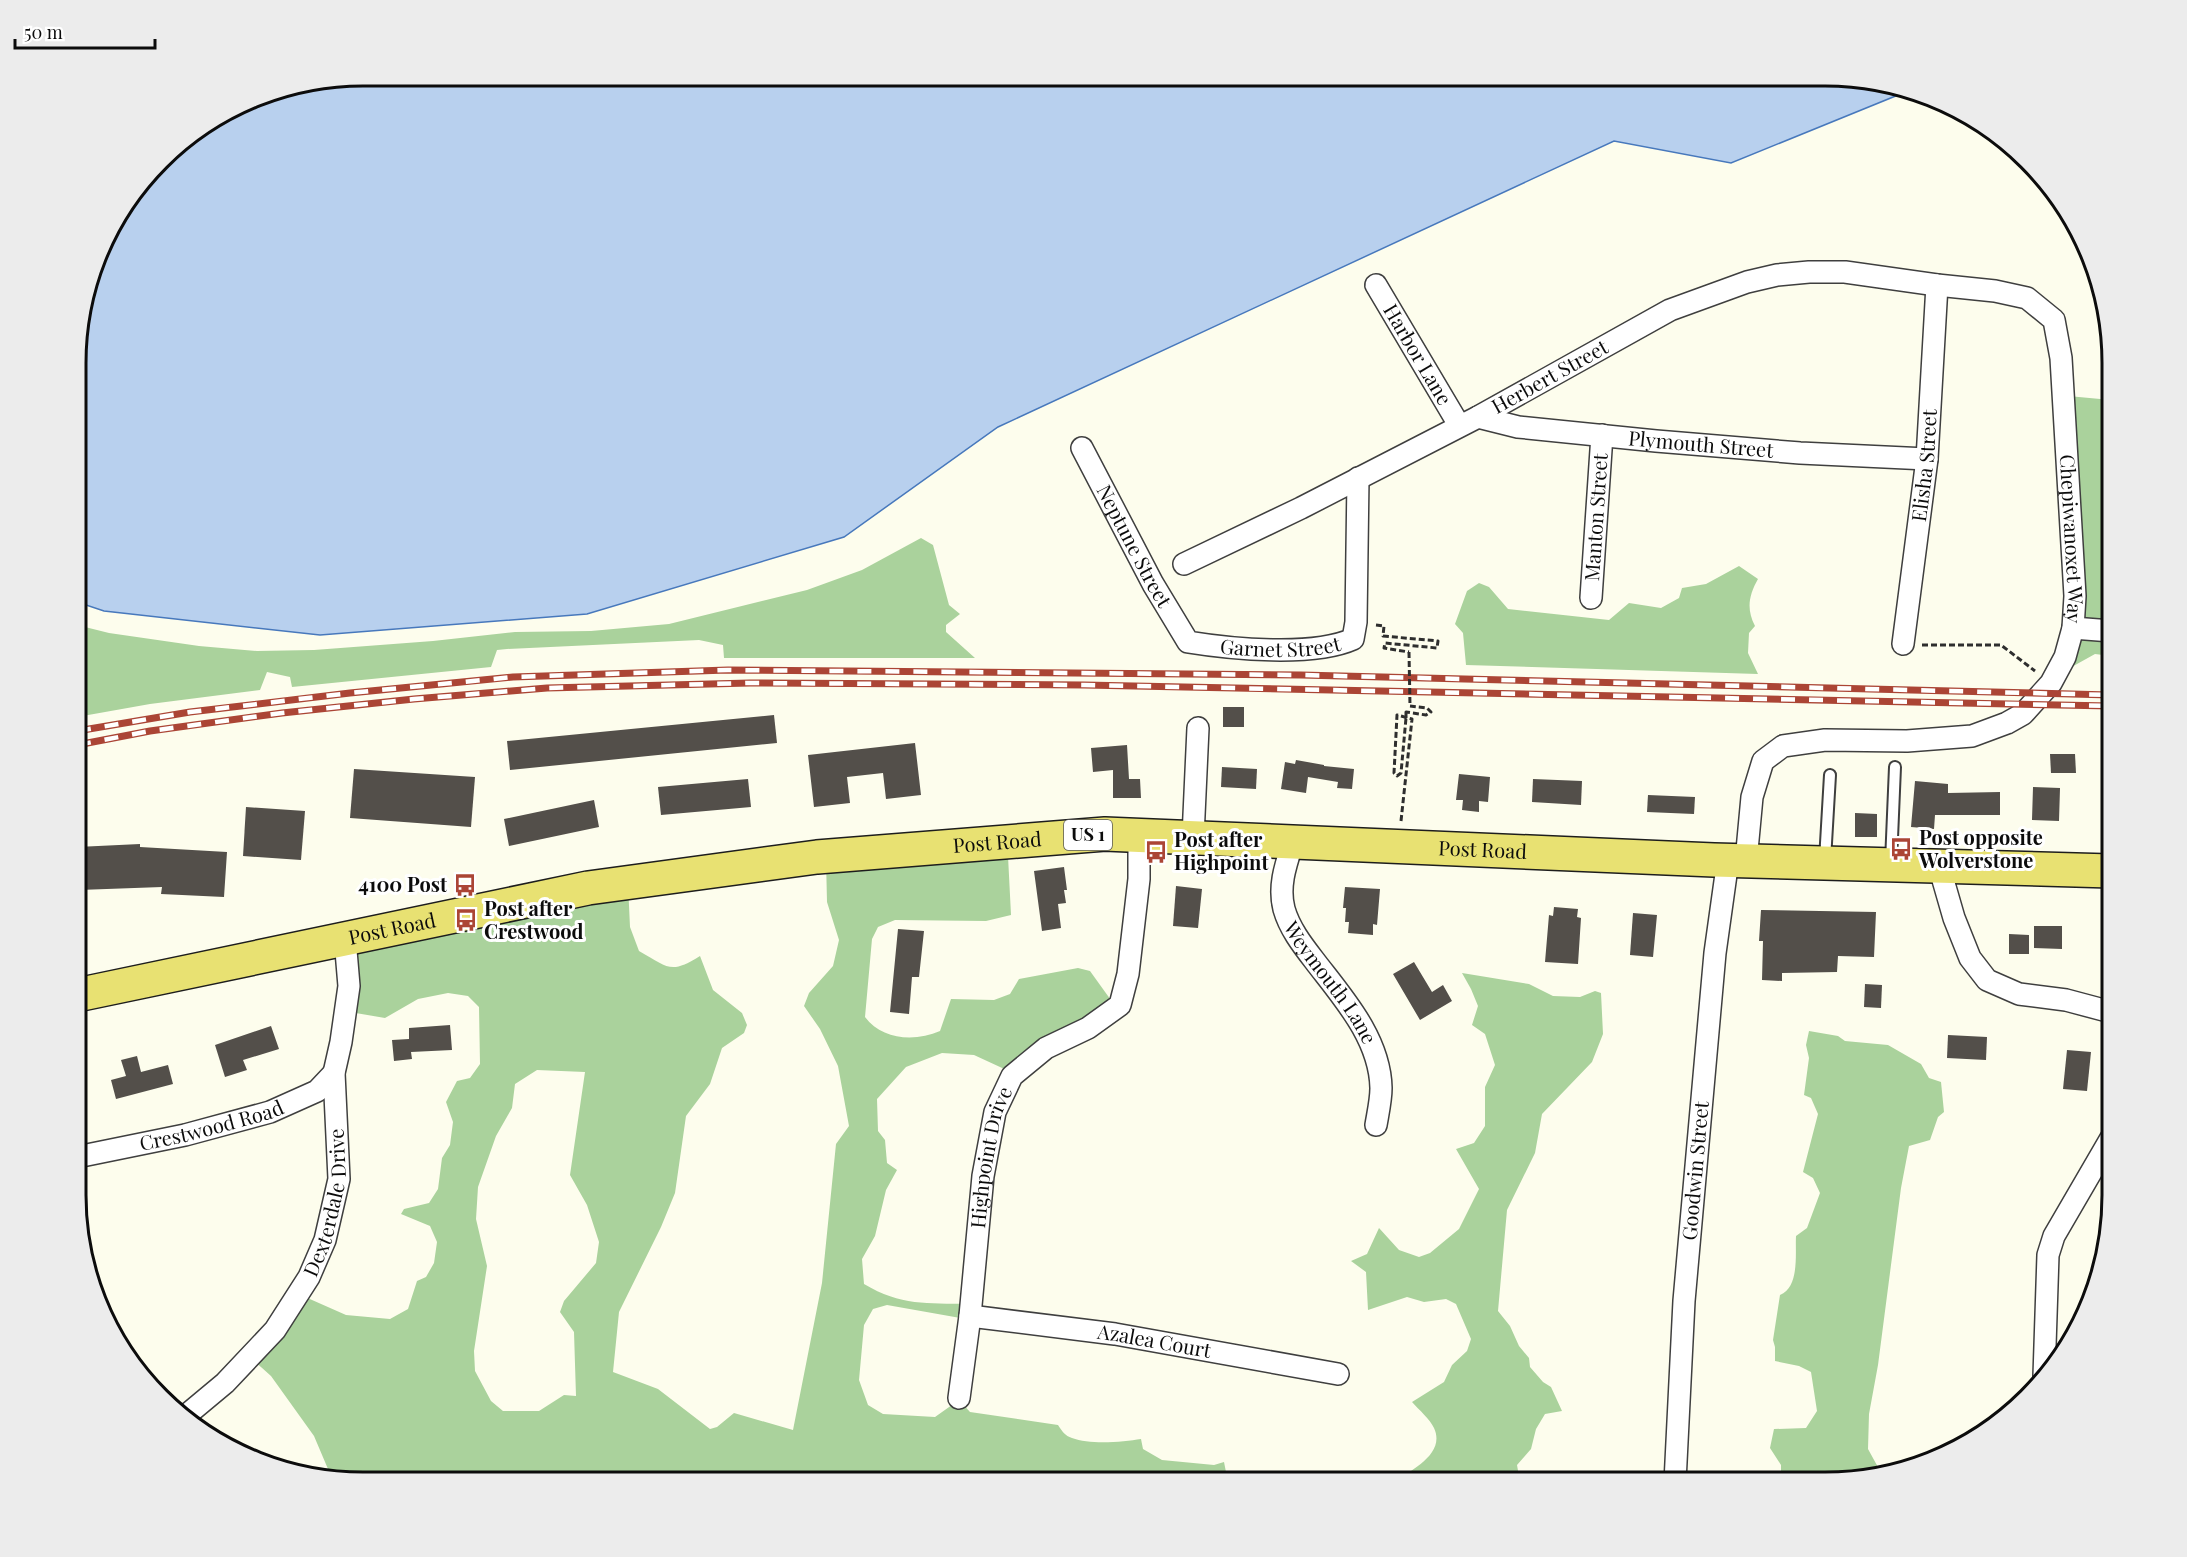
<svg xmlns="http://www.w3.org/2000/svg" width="2187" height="1557" font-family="'Playfair Display',serif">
<rect width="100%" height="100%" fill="#fdfded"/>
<!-- forest -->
<g fill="#aad29c" fill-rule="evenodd">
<path d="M 2068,396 L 2111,400 L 2111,656 L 2095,654 L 2059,674 L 2072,648 Z"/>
<path d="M 921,538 L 933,545 L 949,605 L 960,614 L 946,625 L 946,632 L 975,658 L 724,658 L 723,645 L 699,640 L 507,649 L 497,650 L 491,667 L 292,687 L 290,677 L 267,672 L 260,690 L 150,704 L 77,717 L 77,625 L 109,633 L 199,646 L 257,651 L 314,650 L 433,641 L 515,632 L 591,631 L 669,624 L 807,590 L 862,570 Z"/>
<path d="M 1739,566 L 1758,579 C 1749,595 1746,609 1755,626 L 1749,633 L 1748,653 L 1758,674 L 1466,665 L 1463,633 L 1455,624 L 1467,591 L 1479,583 L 1489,587 L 1508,609 L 1609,620 L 1629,603 L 1661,608 L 1679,598 L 1682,588 L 1706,584 Z"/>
<path d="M 1008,856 L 1011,915 L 986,921 L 895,920 L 878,927 L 872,939 L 865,1017 C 882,1040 915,1042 940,1031 L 951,999 L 994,1000 L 1010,994 L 1019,979 L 1078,968 L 1090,971 L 1113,1003 L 1013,1073 L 974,1055 L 942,1053 L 906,1067 L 877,1099 L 878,1131 L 885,1140 L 887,1163 L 897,1170 L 886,1190 L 875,1236 L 862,1259 L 864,1284 C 901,1306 927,1303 968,1304 L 966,1319 L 887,1305 L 873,1309 L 864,1325 L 859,1380 L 868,1405 L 883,1414 L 935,1417 L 959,1400 L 970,1412 L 1058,1425 C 1062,1431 1065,1436 1072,1438 C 1090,1445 1123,1442 1141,1439 L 1143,1449 L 1162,1460 L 1214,1465 L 1224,1462 L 1228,1482 L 344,1481 L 327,1478 L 328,1469 L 314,1436 L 271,1376 L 251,1358 L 303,1296 L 346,1315 L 390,1319 L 408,1309 L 417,1281 L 426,1277 L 434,1263 L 437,1242 L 430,1226 L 401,1214 L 404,1209 L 429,1203 L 438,1189 L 442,1158 L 450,1145 L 453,1122 L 446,1102 L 457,1081 L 470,1078 L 480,1064 L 479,1007 L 468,996 L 448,993 L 418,999 L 385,1018 L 344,1011 L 345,942 L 628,884 L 630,927 L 639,951 C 668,967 670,975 700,956 L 713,990 L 742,1013 L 747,1025 L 744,1033 L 722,1048 L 710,1084 L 686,1116 L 675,1193 L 661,1227 L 619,1312 L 613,1372 L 658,1389 L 710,1429 L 717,1427 L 734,1413 L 793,1430 L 822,1283 L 836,1144 L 849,1126 L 838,1066 L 820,1029 L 804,1006 L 809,993 L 833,966 L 839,940 L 827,902 L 826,859 ZM 537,1070 L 585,1072 L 570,1175 L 587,1205 L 599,1242 L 596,1263 L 564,1301 L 560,1312 L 574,1332 L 576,1396 L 564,1395 L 539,1411 L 503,1411 L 491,1401 L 475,1371 L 474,1351 L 487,1266 L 476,1219 L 478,1187 L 496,1136 L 512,1108 L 515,1084 Z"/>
<path d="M 1462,973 L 1529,984 L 1553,996 L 1580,997 L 1595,991 L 1601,993 L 1603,1034 L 1592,1062 L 1542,1114 L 1535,1153 L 1507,1210 L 1498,1311 L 1510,1326 L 1519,1346 L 1529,1358 L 1530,1367 L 1543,1382 L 1551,1387 L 1562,1411 L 1545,1414 L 1536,1429 L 1531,1449 L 1517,1465 L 1520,1482 L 1394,1482 C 1411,1470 1446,1454 1434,1428 C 1430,1419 1419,1410 1412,1402 L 1444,1382 L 1452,1365 L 1467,1351 L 1471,1339 L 1456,1304 L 1446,1299 L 1424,1302 L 1407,1297 L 1368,1310 L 1366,1272 L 1351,1261 L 1367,1254 L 1379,1228 L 1399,1250 L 1419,1257 L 1430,1253 L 1459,1229 L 1479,1189 L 1456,1149 L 1474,1143 L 1485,1126 L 1485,1087 L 1495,1065 L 1485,1034 L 1472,1025 L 1478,1006 L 1471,989 Z"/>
<path d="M 1809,1031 L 1838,1036 L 1845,1041 L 1888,1045 L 1921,1064 L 1929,1078 L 1941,1082 L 1944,1112 L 1938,1117 L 1930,1140 L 1909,1146 L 1901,1188 L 1878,1365 L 1869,1414 L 1868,1449 L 1879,1469 L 1825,1482 L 1781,1482 L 1781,1465 L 1770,1448 L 1774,1429 L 1806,1428 L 1817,1411 L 1811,1372 L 1799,1366 L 1775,1361 L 1775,1347 L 1773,1340 L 1780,1295 C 1800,1287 1795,1253 1796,1236 L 1807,1228 L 1820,1193 L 1813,1178 L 1803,1172 L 1818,1114 L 1811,1098 L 1804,1095 L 1809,1058 L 1806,1045 Z"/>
</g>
<!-- water -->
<path fill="#b8d0ee" stroke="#4778bc" stroke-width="1.5" d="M 363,75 L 1843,76 L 1905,88 L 1898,95 L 1731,163 L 1614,141 L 998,427 L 844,537 L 587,614 L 320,635 L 104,611 L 77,602 L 77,325 L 105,235 L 173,147 L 253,97 Z"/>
<!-- building -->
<g fill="#534f4a">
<rect x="1223" y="707" width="21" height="20"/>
<path d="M 774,715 L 777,743 L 510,770 L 507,741 Z"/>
<path d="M 915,743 L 921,795 L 886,799 L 883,773 L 847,777 L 850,803 L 814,807 L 808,755 Z"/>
<path d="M 1127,745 L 1129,779 L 1140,779 L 1141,798 L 1113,798 L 1113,770 L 1093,772 L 1091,748 Z"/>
<path d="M 2050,754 L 2075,754 L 2076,773 L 2051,773 Z"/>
<path d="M 1296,760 L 1324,765 L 1324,766 L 1354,769 L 1352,789 L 1337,788 L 1338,782 L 1308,777 L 1306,793 L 1281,789 L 1285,762 L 1295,764 Z"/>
<path d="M 1222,767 L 1257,769 L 1256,789 L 1221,787 Z"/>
<path d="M 354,769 L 475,777 L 471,827 L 350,818 Z"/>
<path d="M 1459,774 L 1490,777 L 1488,802 L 1479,801 L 1479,812 L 1462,810 L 1463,800 L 1456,800 Z"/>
<path d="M 748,779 L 751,807 L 661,815 L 658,787 Z"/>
<path d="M 1533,779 L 1582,781 L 1581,805 L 1532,802 Z"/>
<path d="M 1915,781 L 1948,784 L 1948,793 L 2000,792 L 2000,815 L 1935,815 L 1934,829 L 1911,827 Z"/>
<path d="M 2033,787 L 2060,788 L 2059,821 L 2032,820 Z"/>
<path d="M 1648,795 L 1695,797 L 1694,814 L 1647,812 Z"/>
<path d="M 594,800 L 599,827 L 509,846 L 504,819 Z"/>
<path d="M 246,807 L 305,811 L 301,860 L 243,856 Z"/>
<path d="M 1855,813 L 1877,814 L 1877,837 L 1855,837 Z"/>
<path d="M 140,844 L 140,847 L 227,852 L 224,897 L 161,894 L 162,887 L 79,890 L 77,847 Z"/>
<path d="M 1064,867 L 1067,890 L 1064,890 L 1066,903 L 1058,904 L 1061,928 L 1042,931 L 1034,871 Z"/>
<path d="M 1176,886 L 1202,889 L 1198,928 L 1173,926 Z"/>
<path d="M 1345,887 L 1380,889 L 1377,925 L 1373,924 L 1373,935 L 1348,933 L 1349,922 L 1345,922 L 1346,908 L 1343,908 Z"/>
<path d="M 1554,907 L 1578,909 L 1577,917 L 1581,918 L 1578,964 L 1545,962 L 1549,915 L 1553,916 Z"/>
<path d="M 1761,910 L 1876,912 L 1874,957 L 1838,956 L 1837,972 L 1782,973 L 1782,981 L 1762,980 L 1763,941 L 1759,941 Z"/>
<path d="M 1633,913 L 1657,915 L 1653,957 L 1630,955 Z"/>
<path d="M 2034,926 L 2062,926 L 2062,949 L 2034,948 Z"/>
<path d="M 898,929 L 924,931 L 919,977 L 912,977 L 909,1014 L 890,1012 Z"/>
<path d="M 2009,934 L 2029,935 L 2029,954 L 2009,954 Z"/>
<path d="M 1414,962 L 1432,992 L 1443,985 L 1452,1001 L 1420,1020 L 1393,974 Z"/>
<path d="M 1865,984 L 1882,985 L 1881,1008 L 1864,1007 Z"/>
<path d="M 450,1025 L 452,1050 L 411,1052 L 412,1059 L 394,1061 L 392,1040 L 409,1039 L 409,1028 Z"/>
<path d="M 271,1026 L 279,1049 L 243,1060 L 247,1070 L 225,1077 L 215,1045 Z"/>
<path d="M 1948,1035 L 1987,1037 L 1986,1060 L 1947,1058 Z"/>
<path d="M 2067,1050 L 2091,1052 L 2087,1091 L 2063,1089 Z"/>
<path d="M 137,1056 L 141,1072 L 168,1065 L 173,1084 L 116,1099 L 111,1080 L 126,1076 L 121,1060 Z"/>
</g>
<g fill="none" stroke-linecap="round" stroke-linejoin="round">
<!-- service casing -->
<g stroke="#3f3f3f" stroke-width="14">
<g id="service">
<path d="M 1825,860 L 1830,775"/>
<path d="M 1891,862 L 1895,767"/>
</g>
</g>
<!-- minor casing -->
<g stroke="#3f3f3f" stroke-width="24">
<g id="minor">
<path id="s1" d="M 1376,285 L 1459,425"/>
<path id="s2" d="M 1478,417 L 1518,427 L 1656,441 L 1800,453 L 1927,459"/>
<path id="s3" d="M 1082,448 L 1153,584 L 1188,642 C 1231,649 1313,657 1353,639 L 1356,622 L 1358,478"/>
<path id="s4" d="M 1184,564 L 1301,508 L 1478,417 L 1670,310 L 1747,282 L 1777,275 L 1809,272 L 1845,272 L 1937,285 L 1995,291 L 2027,298 L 2054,320 L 2061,358 L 2075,596 L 2073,628 L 2065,657 L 2051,683 L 2023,714 L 2007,723 L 1972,736 L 1907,741 L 1825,740 L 1783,746 L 1763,761 L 1752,797 L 1746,861"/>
<path id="s5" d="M 1591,598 L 1602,435"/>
<path d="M 2073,628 L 2111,631"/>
<path id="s6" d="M 1903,644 L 1927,459 L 1937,285"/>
<path d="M 1193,837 L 1198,728"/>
<path id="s7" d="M 1293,842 C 1286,864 1278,886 1284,909 C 1290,930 1304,947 1317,964 C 1345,1000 1380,1040 1381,1088 C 1381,1100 1378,1113 1376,1125"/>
<path d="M 1939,866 L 1954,918 L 1970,958 L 1987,980 L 2019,994 L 2066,1000 L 2111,1012"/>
<path id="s8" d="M 77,1157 L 185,1135 L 270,1112 L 317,1091 L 334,1073"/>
<path id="s9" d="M 970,1316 L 1115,1334 L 1338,1374"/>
<path d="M 2044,1376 L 2048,1255 L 2054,1236 L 2111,1138"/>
<path id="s10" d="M 959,1398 L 970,1316 L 983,1176 L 995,1112 L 1012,1076 L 1046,1048 L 1088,1028 L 1120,1005 L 1128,974 L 1139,879 L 1139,834"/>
<path id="s11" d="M 183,1418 L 225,1383 L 275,1330 L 309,1277 L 325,1240 L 339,1179 L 334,1073 L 341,1042 L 349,986 L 345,939"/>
<path id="s12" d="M 1675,1482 L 1684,1301 L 1715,953 L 1728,860"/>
</g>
</g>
<!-- primary casing -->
<g stroke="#1d1d1d" stroke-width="36">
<g id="primary">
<path id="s13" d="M 77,995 L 588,888 L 817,857 L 1105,834 L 1714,860 L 2111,871"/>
</g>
</g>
<!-- path -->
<g stroke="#2e2e2e" stroke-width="3" stroke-dasharray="6 3" stroke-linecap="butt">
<path d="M 1376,625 L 1384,626 L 1383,636 L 1438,641 L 1437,648 L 1385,643 L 1384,648 L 1409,652"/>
<path d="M 1922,645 L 2001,645 L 2035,671"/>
<path d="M 1406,714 L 1406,712 L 1426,715 L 1431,712 L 1427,708 L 1410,706"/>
<path d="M 1401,821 L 1412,719 L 1397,715 L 1394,773 L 1397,776 L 1401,773 L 1406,718"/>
</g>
<!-- service -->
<use href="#service" stroke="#fff" stroke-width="10"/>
<!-- minor -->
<use href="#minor" stroke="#fff" stroke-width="21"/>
<!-- primary -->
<use href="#primary" stroke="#e8e172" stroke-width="33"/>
<!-- rail casing -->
<g stroke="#ab4535" stroke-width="7">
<g id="rail">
<path d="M 77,731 L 190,712 L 350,693 L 513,677 L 728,670 L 1301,675 L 2111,695"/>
<path d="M 77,745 L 150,731 L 282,713 L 414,699 L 547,688 L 750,683 L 1084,685 L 2111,706"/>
</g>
</g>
<!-- rail -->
<use href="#rail" stroke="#fff" stroke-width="4.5" stroke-dasharray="14" stroke-linecap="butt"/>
<!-- path-bridge -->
<g stroke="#2e2e2e" stroke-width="3" stroke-dasharray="6 3" stroke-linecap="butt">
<path d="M 1409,652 L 1410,706"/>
<path d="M 1406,718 L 1406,714"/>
</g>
</g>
<!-- icons -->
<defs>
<g id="bus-bare" transform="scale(1.8)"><path d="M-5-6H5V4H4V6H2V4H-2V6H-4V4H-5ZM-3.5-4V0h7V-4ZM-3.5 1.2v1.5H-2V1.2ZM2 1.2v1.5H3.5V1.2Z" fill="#ab4535" stroke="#fff" stroke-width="2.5" paint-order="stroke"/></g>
</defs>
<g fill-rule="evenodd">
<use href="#bus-bare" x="1901" y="849"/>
<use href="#bus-bare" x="1156" y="852"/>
<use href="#bus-bare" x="465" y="885"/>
<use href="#bus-bare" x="466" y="920"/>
</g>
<g text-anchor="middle" stroke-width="6" stroke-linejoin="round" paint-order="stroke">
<!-- shield labels -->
<rect fill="#fff" stroke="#555" stroke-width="1.5" x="1064" y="820" width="48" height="30" rx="4.5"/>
<g font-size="18" font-weight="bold" fill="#0c0c0c">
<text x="1088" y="841">US 1</text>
</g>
<!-- street labels -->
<g font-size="20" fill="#0c0c0c" stroke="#fff">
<text dy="7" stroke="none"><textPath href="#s1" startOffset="81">Harbor Lane</textPath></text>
<text dy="7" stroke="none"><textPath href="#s4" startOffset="411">Herbert Street</textPath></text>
<text dy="7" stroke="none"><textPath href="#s2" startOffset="225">Plymouth Street</textPath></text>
<text dy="7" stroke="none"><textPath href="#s6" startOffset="180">Elisha Street</textPath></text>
<text dy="7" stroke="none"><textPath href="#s5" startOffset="81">Manton Street</textPath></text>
<text dy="7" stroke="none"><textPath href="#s4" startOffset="1168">Chepiwanoxet Way</textPath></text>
<text dy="7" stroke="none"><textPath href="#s3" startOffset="111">Neptune Street</textPath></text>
<text dy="7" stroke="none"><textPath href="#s3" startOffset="314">Garnet Street</textPath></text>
<text dy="7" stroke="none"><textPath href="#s13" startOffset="934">Post Road</textPath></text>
<text dy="7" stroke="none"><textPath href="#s13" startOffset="1420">Post Road</textPath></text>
<text dy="7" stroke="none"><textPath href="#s13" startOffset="322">Post Road</textPath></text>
<text dy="7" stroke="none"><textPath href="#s7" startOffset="156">Weymouth Lane</textPath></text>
<text dy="7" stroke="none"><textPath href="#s8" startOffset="138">Crestwood Road</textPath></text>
<text dy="7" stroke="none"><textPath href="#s10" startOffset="243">Highpoint Drive</textPath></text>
<text dy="7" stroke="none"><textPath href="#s12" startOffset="312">Goodwin Street</textPath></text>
<text dy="7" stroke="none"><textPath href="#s11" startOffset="268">Dexterdale Drive</textPath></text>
<text dy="7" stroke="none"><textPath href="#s9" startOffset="186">Azalea Court</textPath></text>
</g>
<!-- poi labels -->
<g font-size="20" font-weight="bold" fill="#0c0c0c" stroke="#fff" text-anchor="start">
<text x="1919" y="845">Post opposite<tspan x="1919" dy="23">Wolverstone</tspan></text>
<text x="1174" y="847">Post after<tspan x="1174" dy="23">Highpoint</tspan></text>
<text x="447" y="892" text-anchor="end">4100 Post</text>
<text x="484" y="916">Post after<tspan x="484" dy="23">Crestwood</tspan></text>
</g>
</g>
<!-- crop -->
<path d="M0 0H2187V1557H0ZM363 86H1825A277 277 0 0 1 2102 363V1195A277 277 0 0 1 1825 1472H363A277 277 0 0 1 86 1195V363A277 277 0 0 1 363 86Z" fill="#ececec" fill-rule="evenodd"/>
<path fill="none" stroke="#0c0c0c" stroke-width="3" d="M363 86H1825A277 277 0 0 1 2102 363V1195A277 277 0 0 1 1825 1472H363A277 277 0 0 1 86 1195V363A277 277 0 0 1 363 86Z"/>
<!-- scale -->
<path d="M15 39v9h140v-9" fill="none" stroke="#0c0c0c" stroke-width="3"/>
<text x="24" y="39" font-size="18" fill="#0c0c0c" stroke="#ffffff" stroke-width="4.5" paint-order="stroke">50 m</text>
</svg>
